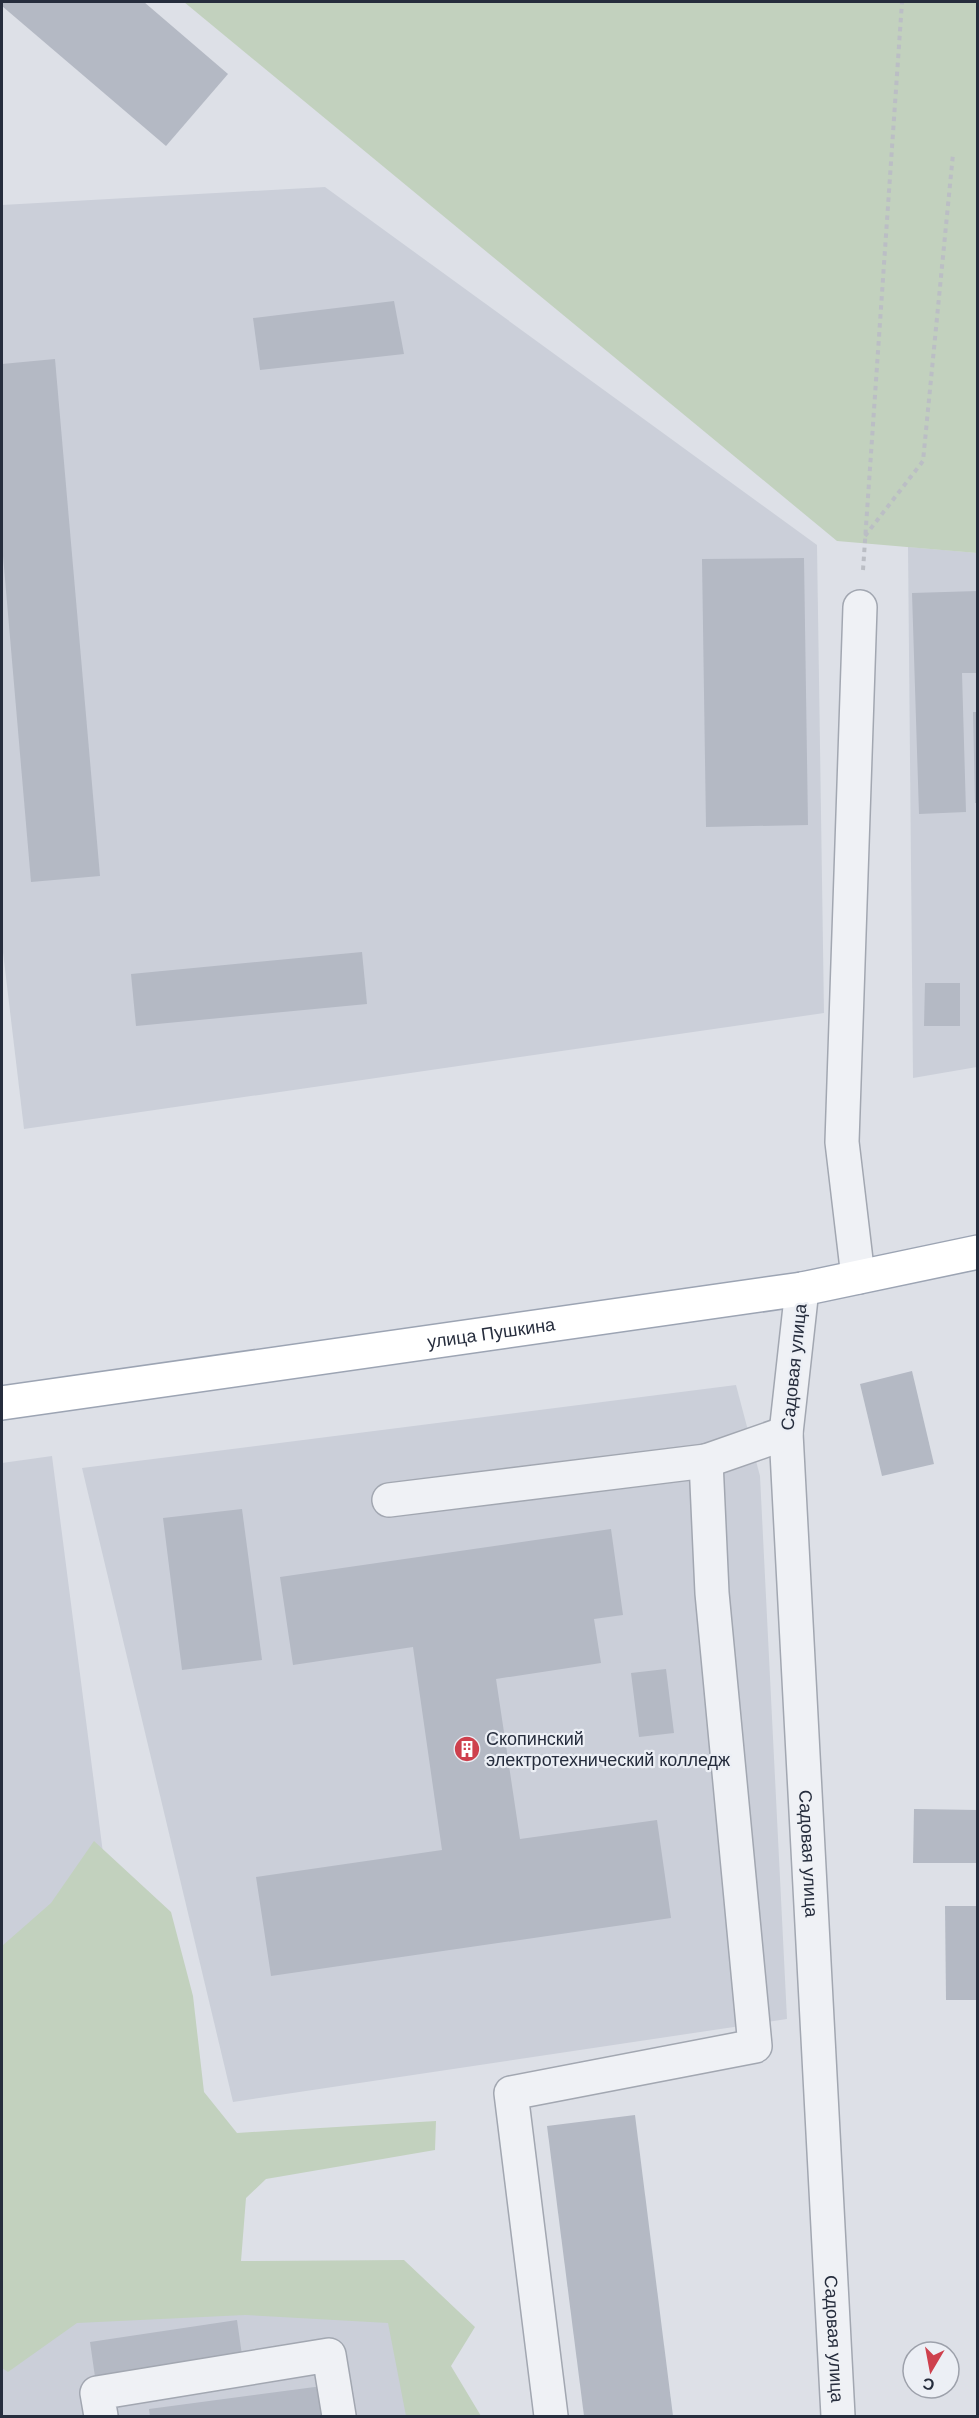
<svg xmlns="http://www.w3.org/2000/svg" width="979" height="2418" font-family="Arial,sans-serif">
<rect width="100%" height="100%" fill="#dde0e7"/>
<!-- built -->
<g fill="#cbcfd9">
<path d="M 325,187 L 817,545 L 824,1013 L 24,1129 L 2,944 L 2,205 Z"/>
<path d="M 908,547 L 978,553 L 977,1067 L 913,1078 Z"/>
<path d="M 736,1385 L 760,1476 L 787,2019 L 233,2102 L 82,1468 Z"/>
<path d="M 52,1456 L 162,2312 L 392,2285 L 411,2416 L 2,2416 L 2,1463 Z"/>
</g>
<!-- green -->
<g fill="#c2d1be">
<path d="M 184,2 L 977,2 L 977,553 L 837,541 Z"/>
<path d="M 94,1841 L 171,1912 L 193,1996 L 204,2092 L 237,2133 L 436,2121 L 435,2150 L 266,2179 L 246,2198 L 241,2261 L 404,2260 L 475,2327 L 451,2366 L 481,2416 L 406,2416 L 388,2323 L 245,2315 L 77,2323 L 8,2372 L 2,2368 L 2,1946 L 51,1903 Z"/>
</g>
<!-- building -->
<g fill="#b4b9c4">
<path d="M 2,2 L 144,2 L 228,74 L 166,146 L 2,6 Z"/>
<path d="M 394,301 L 404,354 L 260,370 L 253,318 Z"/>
<path d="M 55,359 L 100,876 L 31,882 L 2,544 L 2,364 Z"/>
<path d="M 804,558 L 808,825 L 706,827 L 702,559 Z"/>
<path d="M 978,591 L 978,673 L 962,673 L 966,812 L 919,814 L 912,593 Z"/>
<path d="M 973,712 L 978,712 L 978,803 L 975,803 Z"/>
<path d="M 362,952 L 367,1004 L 136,1026 L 131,974 Z"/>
<path d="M 925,983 L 960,983 L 960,1026 L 924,1026 Z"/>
<path d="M 912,1371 L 934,1464 L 882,1476 L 860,1384 Z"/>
<path d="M 242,1509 L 262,1660 L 182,1670 L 163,1518 Z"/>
<path d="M 611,1529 L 623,1615 L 594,1619 L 601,1663 L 496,1679 L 520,1839 L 657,1820 L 671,1918 L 271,1976 L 256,1877 L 442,1850 L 413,1647 L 293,1665 L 280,1577 Z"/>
<path d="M 666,1669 L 674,1733 L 639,1737 L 631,1673 Z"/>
<path d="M 914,1809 L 978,1810 L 978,1863 L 913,1863 Z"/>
<path d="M 945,1906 L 978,1906 L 978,2000 L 946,2000 Z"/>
<path d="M 635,2115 L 673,2416 L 584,2416 L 547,2126 Z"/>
<path d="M 237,2320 L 242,2355 L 95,2377 L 90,2342 Z"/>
<path d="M 330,2385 L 334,2416 L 150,2416 L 149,2409 Z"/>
</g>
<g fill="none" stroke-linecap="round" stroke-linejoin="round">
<!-- minor casing -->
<g stroke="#a2a7b1" stroke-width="36">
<g id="minor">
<path d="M 858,1277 L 842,1142 L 860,607"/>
<path id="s1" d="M 802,1289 L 786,1433 L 838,2416"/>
<path d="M 389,1500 L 706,1461"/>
<path d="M 101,2416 L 97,2393 L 329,2355 L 339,2416"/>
<path d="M 551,2416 L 511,2093 L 755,2046 L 712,1593 L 706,1461 L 786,1433"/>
</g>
</g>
<!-- major casing -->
<g stroke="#9ca4b3" stroke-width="36">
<g id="major">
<path id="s2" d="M 2,1403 L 802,1289 L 978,1252"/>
</g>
</g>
<!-- path -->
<g stroke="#bbbec5" stroke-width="4" stroke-dasharray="4.5 4.5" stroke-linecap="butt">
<path d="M 865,536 L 923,461 L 953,154"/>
<path d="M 863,570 L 902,2"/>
</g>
<!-- minor -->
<use href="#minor" stroke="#eff1f5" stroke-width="33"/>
<!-- major -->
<use href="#major" stroke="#fff" stroke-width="33"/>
</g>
<!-- icons -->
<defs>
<g id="building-disc" transform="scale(1.35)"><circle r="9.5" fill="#ce404d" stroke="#eceff5"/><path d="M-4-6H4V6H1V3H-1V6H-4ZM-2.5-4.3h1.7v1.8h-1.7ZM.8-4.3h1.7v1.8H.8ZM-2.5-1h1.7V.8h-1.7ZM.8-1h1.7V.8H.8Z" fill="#fff"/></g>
</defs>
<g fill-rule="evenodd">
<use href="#building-disc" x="467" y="1749"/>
</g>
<g text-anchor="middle" stroke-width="4.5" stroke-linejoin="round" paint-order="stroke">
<!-- street labels -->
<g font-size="18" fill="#262d3d" stroke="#eceff5">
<text dy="6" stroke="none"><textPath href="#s2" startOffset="494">улица Пушкина</textPath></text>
<text transform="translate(794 1367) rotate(-84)" y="6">Садовая улица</text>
<text dy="6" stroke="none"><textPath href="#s1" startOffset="566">Садовая улица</textPath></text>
<text dy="6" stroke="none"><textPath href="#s1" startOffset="1052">Садовая улица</textPath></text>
</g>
<!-- poi labels -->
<g font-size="18" fill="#262d3d" stroke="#eceff5" text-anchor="start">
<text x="486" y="1745">Скопинский<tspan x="486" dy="21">электротехнический колледж</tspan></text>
</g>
</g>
<!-- border -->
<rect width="979" height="2418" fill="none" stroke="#262d3d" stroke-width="6"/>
<!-- north arrow -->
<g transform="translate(931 2370) rotate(190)"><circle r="28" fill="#eceff5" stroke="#9da1ab" stroke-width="1.5"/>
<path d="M0-4.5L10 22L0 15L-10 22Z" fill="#ce404d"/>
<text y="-9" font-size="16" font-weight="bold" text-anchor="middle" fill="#262d3d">С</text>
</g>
</svg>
